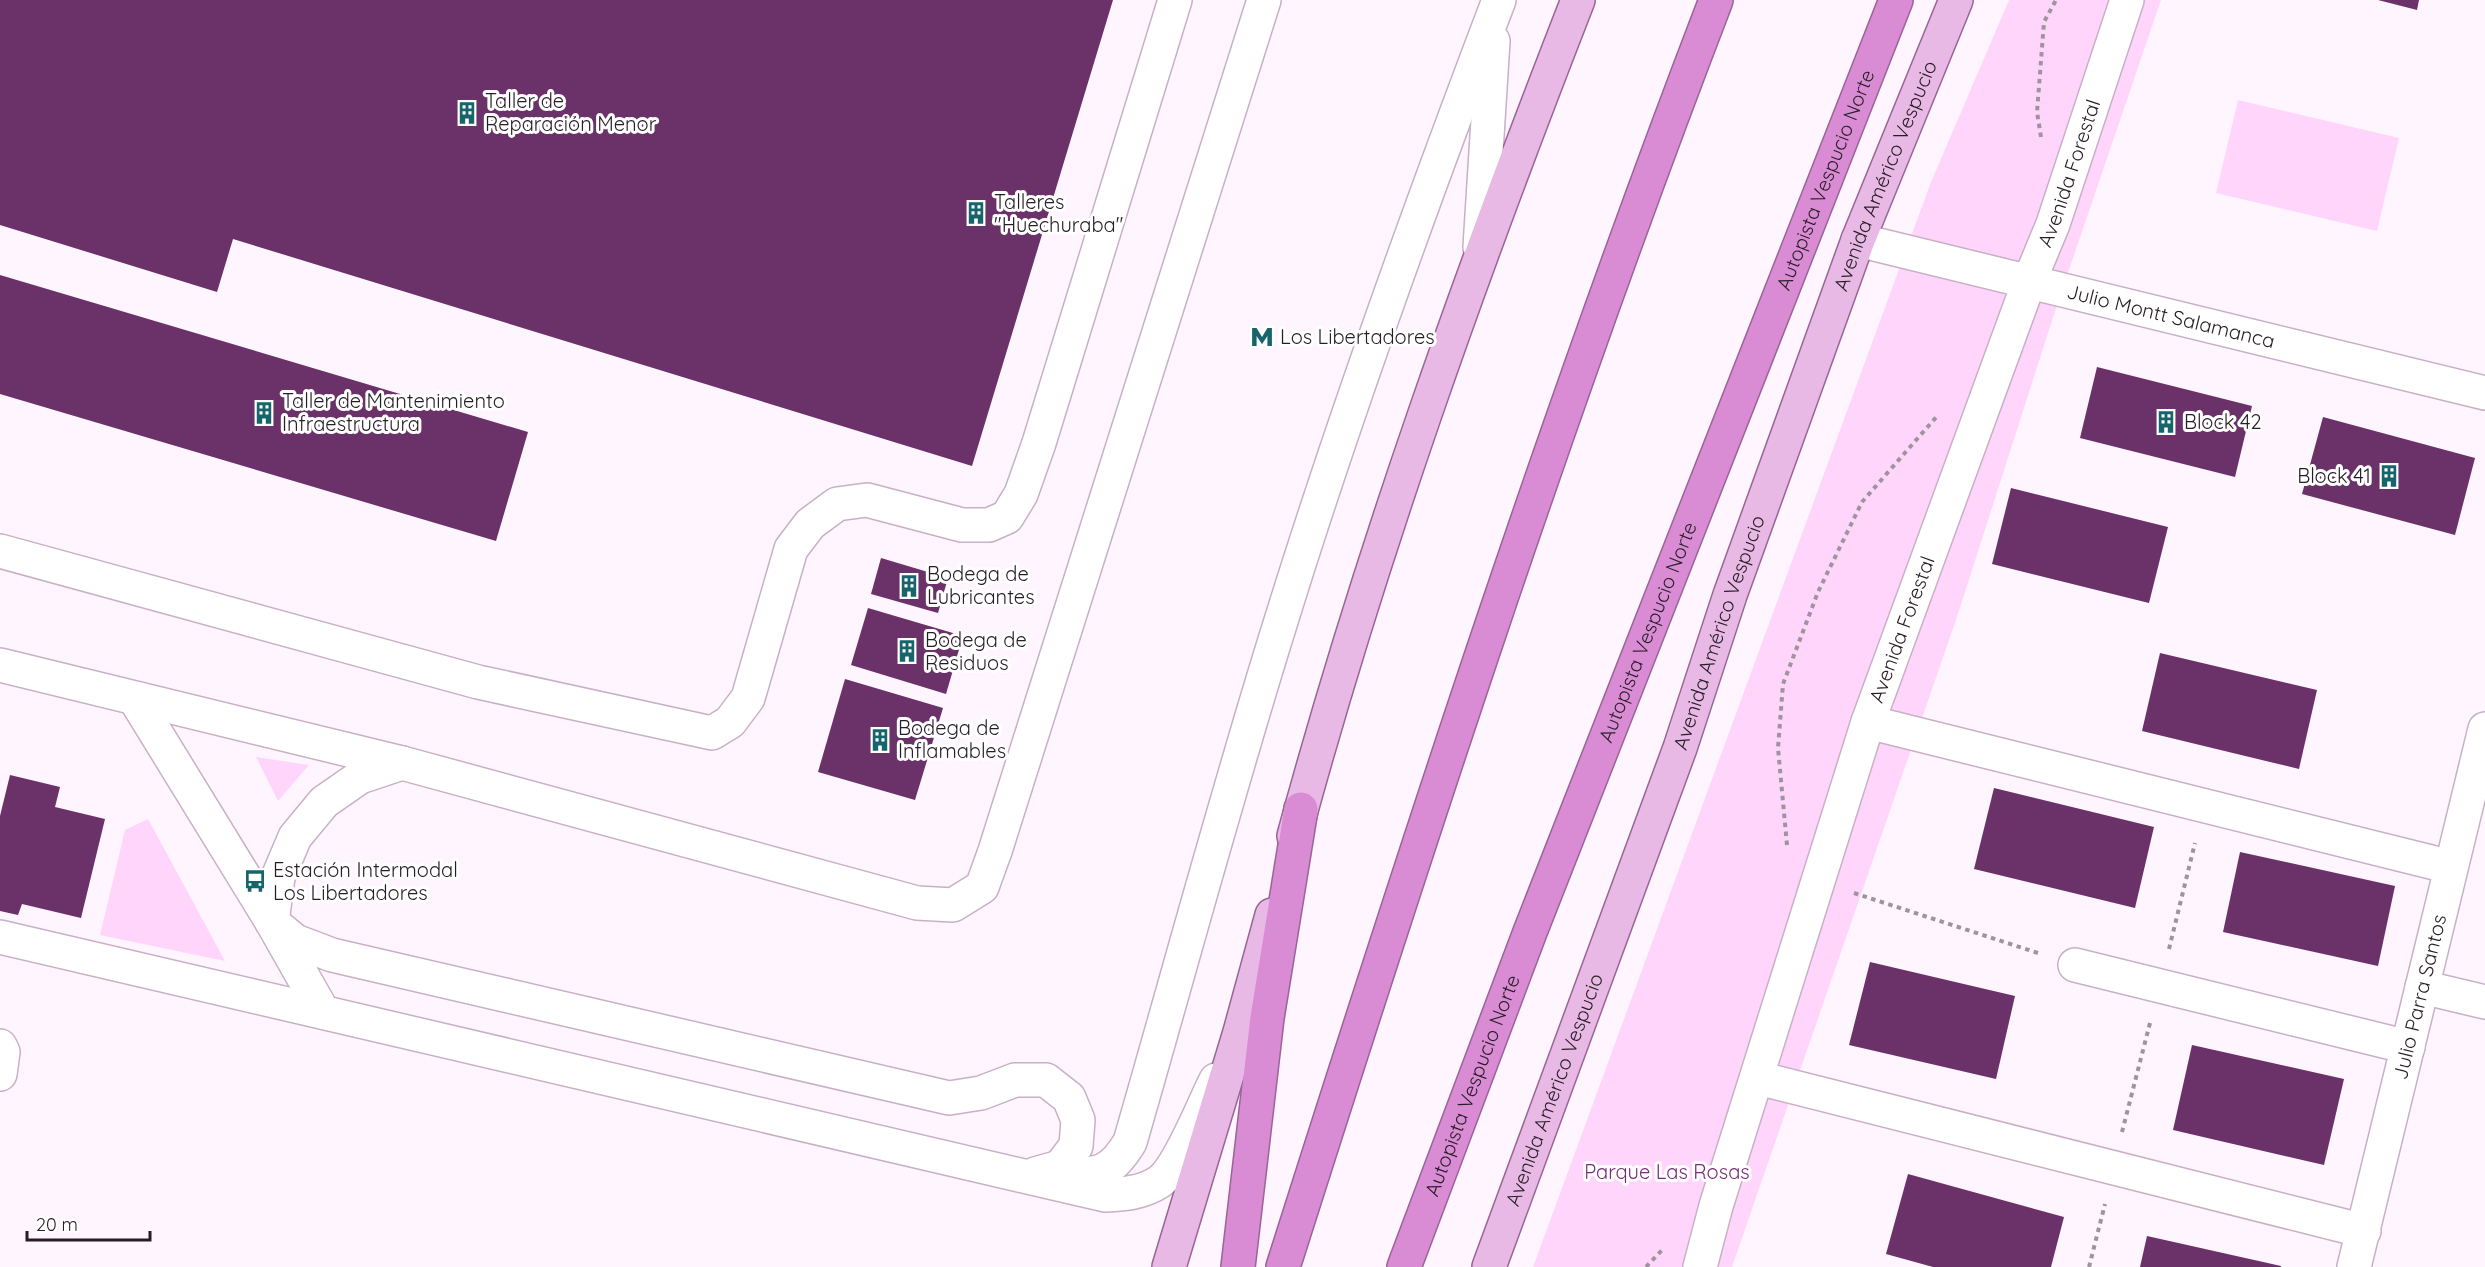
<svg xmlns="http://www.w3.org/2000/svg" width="2485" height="1267" font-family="Quicksand,sans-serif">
<rect width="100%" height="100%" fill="#fff5fe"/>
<!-- green -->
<g fill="#ffd5fc">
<path d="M 2009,0 L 2161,0 L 2058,302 L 1957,617 L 1732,1267 L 1533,1267 L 1931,182 Z"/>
<path d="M 2238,100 L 2399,138 L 2377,231 L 2216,193 Z"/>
<path d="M 256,757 L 309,765 L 278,801 Z"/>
<path d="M 148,819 L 225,961 L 100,935 L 125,830 Z"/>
</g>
<!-- building -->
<g fill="#6b3169">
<path d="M 0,0 L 1113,0 L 972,466 L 233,239 L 217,292 L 0,225 Z"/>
<path d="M 2378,0 L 2419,0 L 2417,10 Z"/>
<path d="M 0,275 L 528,432 L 496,541 L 0,394 Z"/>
<path d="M 2097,367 L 2252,406 L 2235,477 L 2080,438 Z"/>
<path d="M 2323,417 L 2475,458 L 2455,535 L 2302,494 Z"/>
<path d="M 2011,488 L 2168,527 L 2149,603 L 1992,564 Z"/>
<path d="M 881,558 L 948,578 L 938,613 L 871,594 Z"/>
<path d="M 868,608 L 963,636 L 946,694 L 851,665 Z"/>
<path d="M 2160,653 L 2317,690 L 2299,769 L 2142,731 Z"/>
<path d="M 845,679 L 943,708 L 915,800 L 818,772 Z"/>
<path d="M 10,775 L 60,787 L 55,807 L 105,819 L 81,918 L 22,904 L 18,915 L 0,911 L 0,816 Z"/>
<path d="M 1994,788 L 2154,827 L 2135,908 L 1974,869 Z"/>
<path d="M 2240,852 L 2395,886 L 2378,966 L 2223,932 Z"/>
<path d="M 1870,962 L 2015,996 L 1996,1079 L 1849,1045 Z"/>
<path d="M 2192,1045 L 2344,1079 L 2324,1165 L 2173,1130 Z"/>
<path d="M 1908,1174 L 2064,1217 L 2051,1267 L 1933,1267 L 1886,1254 Z"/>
<path d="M 2147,1236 L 2281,1266 L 2281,1267 L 2140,1267 Z"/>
</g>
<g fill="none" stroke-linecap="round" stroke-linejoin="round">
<!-- minor casing -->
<g stroke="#c8b0c6" stroke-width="36">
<g id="minor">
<path id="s1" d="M 1858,240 L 2485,393"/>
<path d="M 1480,247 L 1493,41"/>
<path d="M 0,551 L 478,682 L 712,733 L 730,722 L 748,698 L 791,549 L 810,524 L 837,504 L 867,500 L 962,525 L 989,525 L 1007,517 L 1021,494 L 1039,443 L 1175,0"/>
<path d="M 0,665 L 402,763 L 917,903 L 953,905 L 982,887 L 995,851 L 1264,0"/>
<path d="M 135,699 L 272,922 L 323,1012"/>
<path d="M 1868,722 L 2451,867"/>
<path d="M 272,922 L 295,941 L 332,955 L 949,1098 L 981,1093 L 1015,1080 L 1046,1080 L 1069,1098 L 1078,1120 L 1076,1146 L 1060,1167 L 1035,1174"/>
<path d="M 272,922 L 278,877 L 295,837 L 324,802 L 360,777 L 402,763"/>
<path d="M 0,937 L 1105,1195 C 1124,1194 1142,1193 1159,1182 C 1179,1169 1204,1103 1216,1080"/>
<path d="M 2075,965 L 2408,1047"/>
<path d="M 2422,987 L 2485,1002"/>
<path d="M 0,1046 L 3,1052 L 0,1074"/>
<path d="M 1758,1078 L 2364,1231"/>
<path d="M 1059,1175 C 1096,1174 1109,1177 1130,1142 C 1180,969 1227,793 1281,621 C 1346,411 1421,205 1499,0"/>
<path id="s2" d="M 1700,1267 L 1716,1206 L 1868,722 L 2029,282 L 2053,224 L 2127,0"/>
<path id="s3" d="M 2354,1267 L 2485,729"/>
</g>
</g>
<!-- major casing -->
<g stroke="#9a6497" stroke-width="36">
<g id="major">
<path d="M 1294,836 C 1371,552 1471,274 1578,0"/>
<path d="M 1169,1267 L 1240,1032 L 1272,915"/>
<path id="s4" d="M 1489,1267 L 1680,748 L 1730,595 L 1858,240 L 1956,0"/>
</g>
</g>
<!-- highway casing -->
<g stroke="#9a6497" stroke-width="36">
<g id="highway">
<path d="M 1238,1267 L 1267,1018 L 1301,809"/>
<path d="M 1283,1267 C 1418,842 1556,416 1716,0"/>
<path id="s5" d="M 1404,1267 L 1530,932 L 1896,0"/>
</g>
</g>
<!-- path -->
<g stroke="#9e949d" stroke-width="4" stroke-dasharray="4.5 4.5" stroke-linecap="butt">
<path d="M 2041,137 L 2037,112 L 2044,22 L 2056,0"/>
<path d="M 1787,845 L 1778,748 L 1783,684 L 1818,592 L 1862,502 L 1938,415"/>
<path d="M 1854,893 L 2041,954"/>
<path d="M 2169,949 L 2195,843"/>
<path d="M 2122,1132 L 2150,1023"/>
<path d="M 1646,1267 L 1664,1248"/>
<path d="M 2089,1267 L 2105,1204"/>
</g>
<!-- minor -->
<use href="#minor" stroke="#fff" stroke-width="33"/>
<!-- major -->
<use href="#major" stroke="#e8b9e5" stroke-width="33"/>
<!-- highway -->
<use href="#highway" stroke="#d98bd4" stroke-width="33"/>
</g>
<!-- icons -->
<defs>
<g id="building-bare" transform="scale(1.8)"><path d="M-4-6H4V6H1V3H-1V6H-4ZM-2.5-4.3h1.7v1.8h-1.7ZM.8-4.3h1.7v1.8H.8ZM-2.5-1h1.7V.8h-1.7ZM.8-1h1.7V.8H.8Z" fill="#17656c" stroke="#fff" stroke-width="2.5" paint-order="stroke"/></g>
<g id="metro-bare" transform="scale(1.8)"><path d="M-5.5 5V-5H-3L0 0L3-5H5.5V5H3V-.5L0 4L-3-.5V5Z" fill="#17656c" stroke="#fff" stroke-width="2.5" paint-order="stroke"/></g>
<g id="bus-bare" transform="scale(1.8)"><path d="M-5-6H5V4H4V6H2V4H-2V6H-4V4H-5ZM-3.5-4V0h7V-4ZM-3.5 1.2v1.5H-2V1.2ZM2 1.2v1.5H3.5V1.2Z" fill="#17656c" stroke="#fff" stroke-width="2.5" paint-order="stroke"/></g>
</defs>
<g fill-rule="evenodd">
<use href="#building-bare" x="467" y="113"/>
<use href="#building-bare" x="976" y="213"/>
<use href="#metro-bare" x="1262" y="337"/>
<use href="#building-bare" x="264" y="413"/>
<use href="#building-bare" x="2166" y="422"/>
<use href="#building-bare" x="2389" y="476"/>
<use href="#building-bare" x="909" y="586"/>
<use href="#building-bare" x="907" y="651"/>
<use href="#building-bare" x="880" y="740"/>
<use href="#bus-bare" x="255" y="881"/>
</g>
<g text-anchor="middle" stroke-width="6" stroke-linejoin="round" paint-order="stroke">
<!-- poi labels -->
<g font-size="20" fill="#261d25" stroke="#fff" text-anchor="start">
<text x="485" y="108">Taller de<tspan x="485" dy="23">Reparación Menor</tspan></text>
<text x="994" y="209">Talleres<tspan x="994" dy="23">"Huechuraba"</tspan></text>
<text x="1280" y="344">Los Libertadores</text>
<text x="282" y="408">Taller de Mantenimiento<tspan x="282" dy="23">Infraestructura</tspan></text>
<text x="2184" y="429">Block 42</text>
<text x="2371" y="483" text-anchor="end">Block 41</text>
<text x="927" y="581">Bodega de<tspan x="927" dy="23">Lubricantes</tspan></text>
<text x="925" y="647">Bodega de<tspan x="925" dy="23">Residuos</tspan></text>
<text x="898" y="735">Bodega de<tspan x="898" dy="23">Inflamables</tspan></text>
<text x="273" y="877">Estación Intermodal<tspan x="273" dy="23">Los Libertadores</tspan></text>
</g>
<!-- street labels -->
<g font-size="20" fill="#261d25" stroke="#fff">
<text dy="7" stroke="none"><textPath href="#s2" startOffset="1155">Avenida Forestal</textPath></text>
<text dy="7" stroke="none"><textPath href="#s4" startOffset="1161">Avenida Américo Vespucio</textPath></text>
<text dy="7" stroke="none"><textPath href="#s5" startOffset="1166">Autopista Vespucio Norte</textPath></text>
<text dy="7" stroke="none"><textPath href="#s1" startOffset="322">Julio Montt Salamanca</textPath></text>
<text dy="7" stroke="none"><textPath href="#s2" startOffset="669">Avenida Forestal</textPath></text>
<text dy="7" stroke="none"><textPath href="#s4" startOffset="675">Avenida Américo Vespucio</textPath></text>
<text dy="7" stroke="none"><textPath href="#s5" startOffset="680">Autopista Vespucio Norte</textPath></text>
<text dy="7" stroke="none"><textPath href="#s3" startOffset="278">Julio Parra Santos</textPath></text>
<text dy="7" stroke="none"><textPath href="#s5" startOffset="194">Autopista Vespucio Norte</textPath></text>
<text dy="7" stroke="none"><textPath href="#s4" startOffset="189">Avenida Américo Vespucio</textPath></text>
</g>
<!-- park labels -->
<g font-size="20" fill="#772b76" stroke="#fff">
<text x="1667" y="1179">Parque Las Rosas</text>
</g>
</g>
<!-- scale -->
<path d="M27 1231v9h123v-9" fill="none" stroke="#261d25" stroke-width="3"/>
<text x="36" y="1231" font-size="18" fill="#261d25" stroke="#ffffff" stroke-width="4.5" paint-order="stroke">20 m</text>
</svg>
